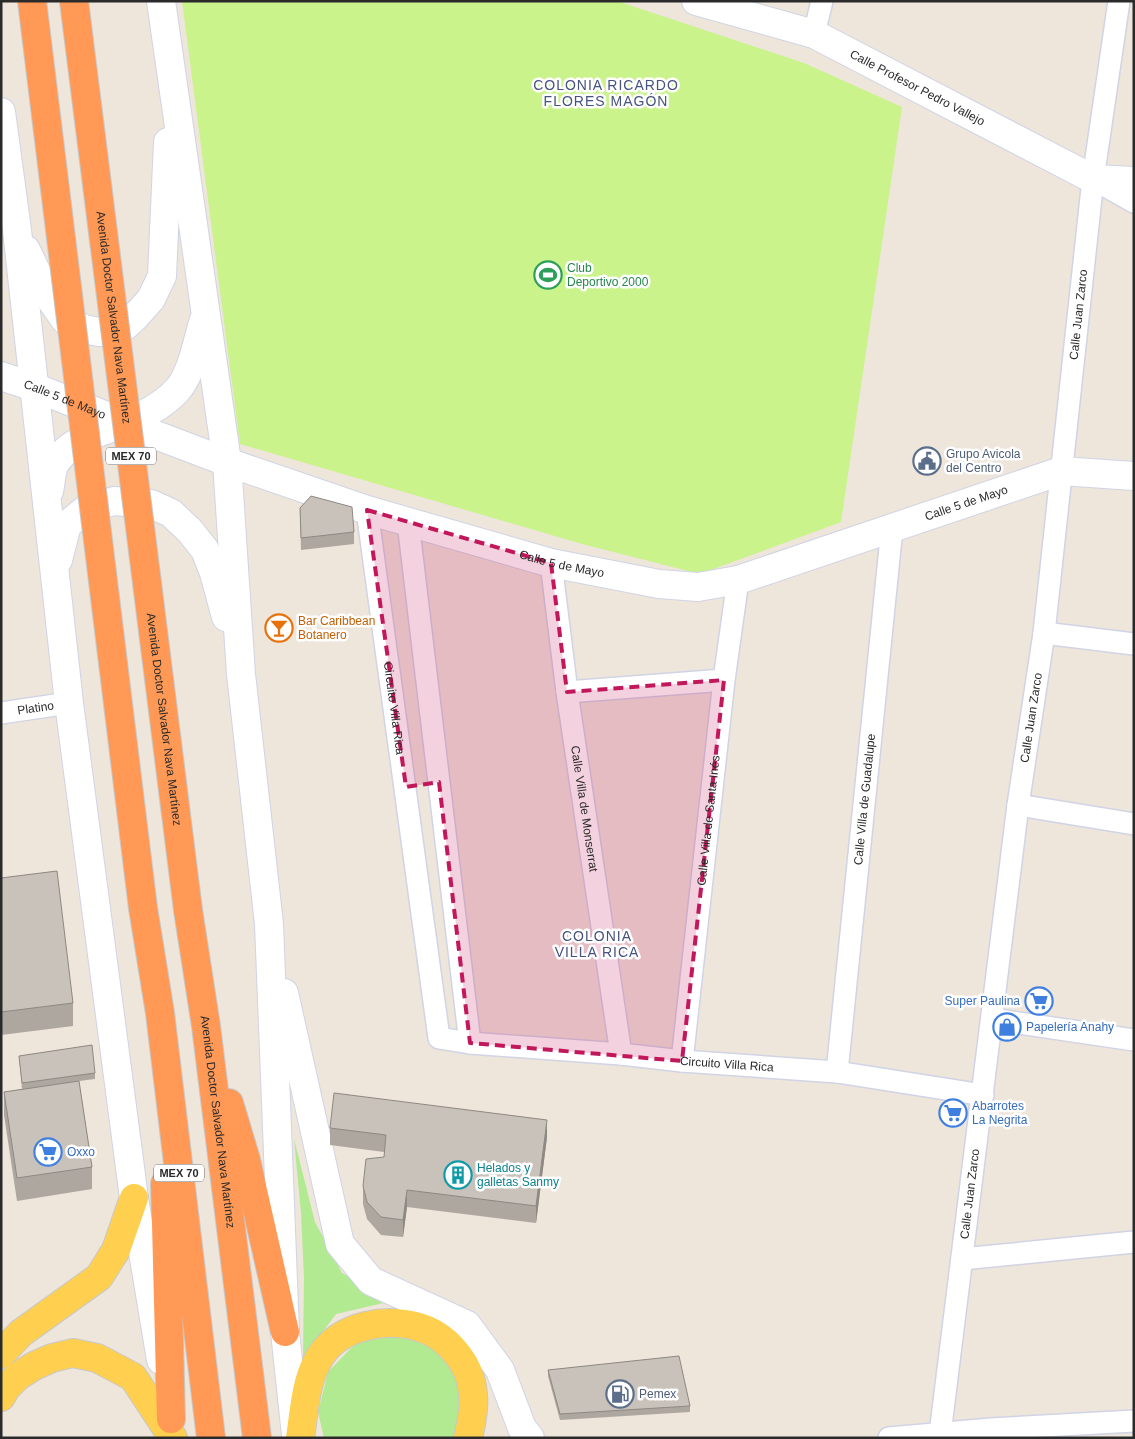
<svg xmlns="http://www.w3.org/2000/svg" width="1135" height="1439" font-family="Arial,sans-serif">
<rect width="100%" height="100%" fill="#eee5db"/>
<!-- green -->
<g fill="#b2ea91">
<path d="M 294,1139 L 315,1222 L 342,1273 L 392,1301 L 336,1314 L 303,1358 L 304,1278 L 301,1213 Z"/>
<path d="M 399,1332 L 436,1344 L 459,1374 L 464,1408 L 459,1438 L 324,1438 L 318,1412 L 328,1372 L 358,1341 Z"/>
</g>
<!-- pitch -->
<path fill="#caf38c" d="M 182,1 L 617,1 L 804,63 L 902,107 L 841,522 L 700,574 L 582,544 L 240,444 Z"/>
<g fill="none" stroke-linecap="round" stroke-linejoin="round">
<!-- minor casing -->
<g stroke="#d0d4e5" stroke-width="24">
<g id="minor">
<path d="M 814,34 L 822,1"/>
<path d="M 1095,180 L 1134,202"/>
<path id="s1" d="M 367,510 L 439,1038 L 470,1043 L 621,1054 L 682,1061 L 837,1072 L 983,1095"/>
<path d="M 408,522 L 470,1043"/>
<path id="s2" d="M 551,563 L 567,692 L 621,1054"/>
<path d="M 1044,633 L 1134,644"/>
<path d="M 567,692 L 724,680"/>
<path id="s3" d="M 1,713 L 69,703"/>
<path d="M 1018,805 L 1134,824"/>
<path d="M 992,1019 L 1134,1040"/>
<path id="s4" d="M 682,1061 L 724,680 L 738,580"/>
<path id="s5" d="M 837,1072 L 892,528"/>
<path d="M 962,1259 L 1134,1242"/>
<path id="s6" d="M 940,1434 L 1018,805 L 1044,633 L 1093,179 L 1119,1"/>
<path d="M 889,1438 L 991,1429 L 1134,1421"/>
</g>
</g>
<!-- tertiary casing -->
<g stroke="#d0d4e5" stroke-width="30">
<g id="tertiary">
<path id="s7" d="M 696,1 L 814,34 L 1093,179 L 1134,181"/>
<path id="s8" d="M 1,376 L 34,387 L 124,423 L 227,462 L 367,510 L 551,563 L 659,584 L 698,587 L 738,580 L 1061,471 L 1134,476"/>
</g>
</g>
<!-- secondary casing -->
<g stroke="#d0d4e5" stroke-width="30">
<g id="secondary">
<path d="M 161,1 L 227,462 L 241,674 L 269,924 L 285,1332 L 296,1435"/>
<path d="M 1,112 L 17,230 L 69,703 L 134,1198 L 161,1360"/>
<path d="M 26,250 L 47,294 L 65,320 L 84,329 L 99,332 L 110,332 L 125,326 L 135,317 L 151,299 L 162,276 L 168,142"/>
<path d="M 49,491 C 51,483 51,469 56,462 C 75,434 111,431 139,417 C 153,410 169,400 179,388 C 193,370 197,341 204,320"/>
<path d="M 58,560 L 67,525 L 85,510 L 114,501 L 151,504 L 171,513 L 190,531 L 205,550 L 214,573 L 226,617"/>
<path d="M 284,993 L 340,1244 L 371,1281 L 467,1325 L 500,1370 L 522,1428 L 530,1438"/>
</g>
</g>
<!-- primary casing -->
<g stroke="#c8c8c8" stroke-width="30">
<g id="primary">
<path d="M 1,1354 L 21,1333 L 99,1277 L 116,1250 L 134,1198"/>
<path d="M 1,1397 L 6,1388 L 18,1376 L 34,1366 L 52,1358 L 73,1353 L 97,1358 L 133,1377 L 173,1438"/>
<path d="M 300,1438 C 304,1412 305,1383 318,1360 C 338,1324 391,1315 427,1330 C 446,1338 464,1358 470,1378 C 476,1398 473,1417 468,1438"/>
</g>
</g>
<!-- motorway casing -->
<g stroke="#c8c8c8" stroke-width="30">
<g id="motorway">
<path d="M 143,908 L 160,1013 L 211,1438"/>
<path id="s9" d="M 188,910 L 206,1026 L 257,1438"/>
<path d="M 229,1103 L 246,1160 L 285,1332"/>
<path d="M 165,1184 L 171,1419"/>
</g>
</g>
<!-- minor -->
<use href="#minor" stroke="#fff" stroke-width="21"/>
<!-- tertiary -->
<use href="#tertiary" stroke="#fff" stroke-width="28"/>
<!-- secondary -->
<use href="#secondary" stroke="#fff" stroke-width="28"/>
<!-- primary -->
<use href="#primary" stroke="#ffd04f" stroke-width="28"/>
<!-- motorway -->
<use href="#motorway" stroke="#f95" stroke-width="28"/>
<!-- motorway-bridge casing -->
<g stroke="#c8c8c8" stroke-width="30" stroke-linecap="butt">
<g id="motorway-bridge">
<path d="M 32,1 L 143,908"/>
<path id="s10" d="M 74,1 L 188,910"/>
</g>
</g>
<!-- motorway-bridge -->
<use href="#motorway-bridge" stroke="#f95" stroke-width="28"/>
</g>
<!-- wall -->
<g fill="#ada7a0">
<path d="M 300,508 L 354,532 L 354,544 L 301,550 Z"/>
<path d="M 1,878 L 73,1003 L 73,1026 L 1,1035 Z"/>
<path d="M 19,1056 L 95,1073 L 95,1079 L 79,1081 L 92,1167 L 92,1189 L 17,1201 L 4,1115 L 4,1092 L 22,1089 Z"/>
<path d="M 330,1128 L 547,1137 L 536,1223 L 407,1207 L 403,1237 L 381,1235 L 367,1219 L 363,1204 L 363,1186 L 384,1157 L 384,1152 L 330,1145 Z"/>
<path d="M 548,1370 L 690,1406 L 690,1412 L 560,1420 L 548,1376 Z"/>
</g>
<!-- shaded-wall -->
<g fill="#8d8882">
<path d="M 547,1120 L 547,1137 L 536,1223 L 536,1206 Z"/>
<path d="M 407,1190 L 407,1207 L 403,1237 L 403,1220 Z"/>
</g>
<!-- building -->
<g fill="#c9c2ba" stroke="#8d8882">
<path d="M 311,496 L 352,507 L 354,532 L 301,538 L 300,508 Z"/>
<path d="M 57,871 L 73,1003 L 1,1012 L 1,878 Z"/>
<path d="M 92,1045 L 95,1073 L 22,1083 L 19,1056 Z"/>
<path d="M 79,1081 L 92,1167 L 17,1178 L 4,1092 Z"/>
<path d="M 334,1093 L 547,1120 L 536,1206 L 407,1190 L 403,1220 L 381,1217 L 367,1202 L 363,1186 L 366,1159 L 384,1157 L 386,1135 L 330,1128 Z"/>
<path d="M 679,1356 L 690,1406 L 560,1414 L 548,1370 Z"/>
</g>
<!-- marked area -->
<path fill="#c2185b" fill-opacity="0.2" stroke="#c2185b" stroke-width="4" stroke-dasharray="10 6" stroke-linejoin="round" d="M 367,510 L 551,563 L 567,692 L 724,680 L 682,1061 L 470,1043 L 439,782 L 406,787 Z"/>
<!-- icons -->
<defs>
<g id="stadium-ring" transform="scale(1.4375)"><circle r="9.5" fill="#fff" stroke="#2e9e5b" stroke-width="1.5"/><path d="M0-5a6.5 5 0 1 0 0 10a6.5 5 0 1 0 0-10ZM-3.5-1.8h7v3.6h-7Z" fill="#2e9e5b"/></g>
<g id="civic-ring" transform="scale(1.4375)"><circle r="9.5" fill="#fff" stroke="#5c6f8a" stroke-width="1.5"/><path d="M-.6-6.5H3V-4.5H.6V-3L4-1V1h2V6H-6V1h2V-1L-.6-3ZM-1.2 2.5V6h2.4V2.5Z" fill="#5c6f8a"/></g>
<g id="bar-ring" transform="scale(1.4375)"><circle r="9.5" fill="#fff" stroke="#e8710a" stroke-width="1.5"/><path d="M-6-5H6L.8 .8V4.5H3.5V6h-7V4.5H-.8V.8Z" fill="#e8710a"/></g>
<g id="supermarket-ring" transform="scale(1.4375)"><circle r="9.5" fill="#fff" stroke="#3f7fe0" stroke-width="1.5"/><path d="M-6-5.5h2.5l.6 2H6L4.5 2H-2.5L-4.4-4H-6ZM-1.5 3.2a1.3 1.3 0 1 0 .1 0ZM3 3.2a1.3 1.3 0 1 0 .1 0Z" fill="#3f7fe0"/></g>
<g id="shop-ring" transform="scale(1.4375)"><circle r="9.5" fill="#fff" stroke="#3f7fe0" stroke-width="1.5"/><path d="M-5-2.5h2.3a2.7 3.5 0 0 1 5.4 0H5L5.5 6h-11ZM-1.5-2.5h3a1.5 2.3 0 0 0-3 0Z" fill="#3f7fe0"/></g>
<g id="building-ring" transform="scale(1.4375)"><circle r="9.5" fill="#fff" stroke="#0f9aa8" stroke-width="1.5"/><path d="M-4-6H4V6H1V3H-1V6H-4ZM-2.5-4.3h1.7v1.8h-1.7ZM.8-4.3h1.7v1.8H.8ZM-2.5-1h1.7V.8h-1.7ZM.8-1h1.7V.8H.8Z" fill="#0f9aa8"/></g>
<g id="fuel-ring" transform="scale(1.4375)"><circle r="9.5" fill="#fff" stroke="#5c6f8a" stroke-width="1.5"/><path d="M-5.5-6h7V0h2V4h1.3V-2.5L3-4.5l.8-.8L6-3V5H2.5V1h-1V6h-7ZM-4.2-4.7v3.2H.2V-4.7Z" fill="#5c6f8a"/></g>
</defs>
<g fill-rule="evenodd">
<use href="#stadium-ring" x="548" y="275"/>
<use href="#civic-ring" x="927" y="461"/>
<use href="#bar-ring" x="279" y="628"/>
<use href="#supermarket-ring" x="1039" y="1001"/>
<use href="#shop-ring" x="1007" y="1027"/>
<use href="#supermarket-ring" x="953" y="1113"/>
<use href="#supermarket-ring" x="48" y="1152"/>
<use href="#building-ring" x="458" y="1175"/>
<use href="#fuel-ring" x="620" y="1394"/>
</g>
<g text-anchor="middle" stroke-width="5" stroke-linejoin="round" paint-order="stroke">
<!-- shield labels -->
<g fill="#fff" stroke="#6a6a6a" stroke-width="1">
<rect x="106" y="447.5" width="50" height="17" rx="4"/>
<rect x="154" y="1164.5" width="50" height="17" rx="4"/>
</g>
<g font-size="11" font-weight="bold" fill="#2a2a2a">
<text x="131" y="460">MEX 70</text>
<text x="179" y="1177">MEX 70</text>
</g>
<!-- street labels -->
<g font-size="12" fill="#2a2a2a" stroke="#fff">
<text dy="4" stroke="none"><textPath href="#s7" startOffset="239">Calle Profesor Pedro Vallejo</textPath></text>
<text dy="4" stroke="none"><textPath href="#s6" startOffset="1128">Calle Juan Zarco</textPath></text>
<text dy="4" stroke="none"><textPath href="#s10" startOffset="319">Avenida Doctor Salvador Nava Martínez</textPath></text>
<text dy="4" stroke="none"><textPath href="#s8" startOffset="68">Calle 5 de Mayo</textPath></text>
<text dy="4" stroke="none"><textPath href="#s8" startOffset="1012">Calle 5 de Mayo</textPath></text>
<text dy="4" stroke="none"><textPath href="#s8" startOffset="592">Calle 5 de Mayo</textPath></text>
<text dy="4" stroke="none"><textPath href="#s3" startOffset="35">Platino</textPath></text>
<text dy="4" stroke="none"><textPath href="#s1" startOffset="200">Circuito Villa Rica</textPath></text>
<text dy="4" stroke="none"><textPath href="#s6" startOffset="722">Calle Juan Zarco</textPath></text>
<text dy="4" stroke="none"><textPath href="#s10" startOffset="724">Avenida Doctor Salvador Nava Martínez</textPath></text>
<text dy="4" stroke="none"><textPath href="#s5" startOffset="274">Calle Villa de Guadalupe</textPath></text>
<text dy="4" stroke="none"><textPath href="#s2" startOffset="248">Calle Villa de Monserrat</textPath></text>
<text dy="4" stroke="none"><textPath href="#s4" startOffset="242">Calle Villa de Santa Inés</textPath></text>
<text dy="4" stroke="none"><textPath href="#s1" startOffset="822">Circuito Villa Rica</textPath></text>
<text dy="4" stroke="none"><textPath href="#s9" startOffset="214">Avenida Doctor Salvador Nava Martínez</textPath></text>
<text dy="4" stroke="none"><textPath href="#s6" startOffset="242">Calle Juan Zarco</textPath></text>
</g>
<!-- leisure labels -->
<g font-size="12" fill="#27864d" stroke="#fff" text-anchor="start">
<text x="567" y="272">Club<tspan x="567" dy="14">Deportivo 2000</tspan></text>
</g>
<!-- service labels -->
<g font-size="12" fill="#4e5e75" stroke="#fff" text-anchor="start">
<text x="946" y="458">Grupo Avicola<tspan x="946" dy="14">del Centro</tspan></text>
<text x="639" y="1398">Pemex</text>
</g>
<!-- food labels -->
<g font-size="12" fill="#c56008" stroke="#fff" text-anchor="start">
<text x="298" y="625">Bar Caribbean<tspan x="298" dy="14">Botanero</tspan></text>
</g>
<!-- shop labels -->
<g font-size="12" fill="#366cbe" stroke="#fff" text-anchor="start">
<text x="1020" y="1005" text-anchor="end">Super Paulina</text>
<text x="1026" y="1031">Papelería Anahy</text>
<text x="972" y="1110">Abarrotes<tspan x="972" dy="14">La Negrita</tspan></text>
<text x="67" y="1156">Oxxo</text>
</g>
<!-- culture labels -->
<g font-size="12" fill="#0d838f" stroke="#fff" text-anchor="start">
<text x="477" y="1172">Helados y<tspan x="477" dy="14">galletas Sanmy</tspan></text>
</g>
<!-- neighbourhood labels -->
<g font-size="14" letter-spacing="1" fill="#465280" stroke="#fff">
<text x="606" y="90">COLONIA RICARDO<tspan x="606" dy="16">FLORES MAGÓN</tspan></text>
<text x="597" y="941">COLONIA<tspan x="597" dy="16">VILLA RICA</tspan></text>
</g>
</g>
<!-- border -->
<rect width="1135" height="1439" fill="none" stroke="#2a2a2a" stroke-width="5"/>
</svg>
